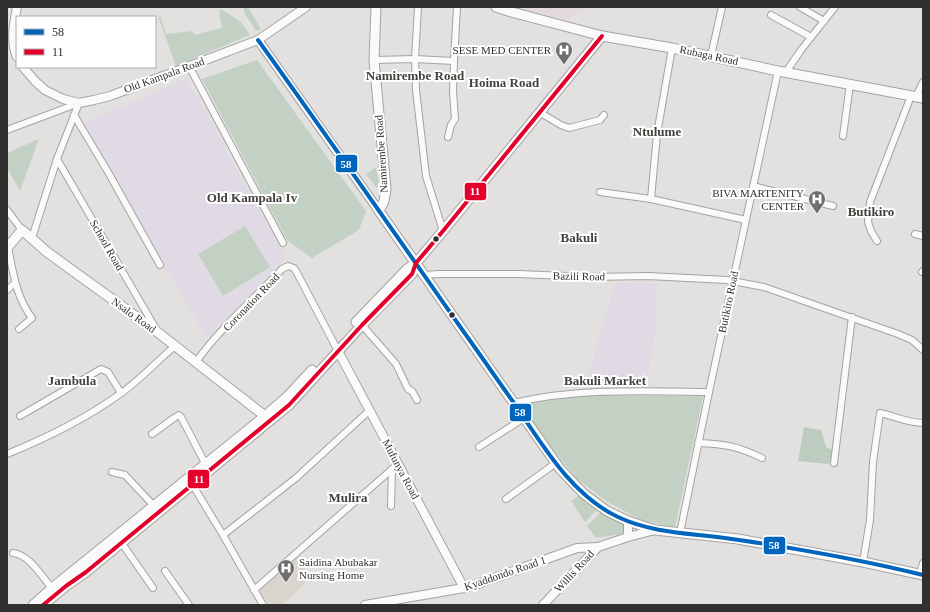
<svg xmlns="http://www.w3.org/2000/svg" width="930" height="612" font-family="'Times New Roman',serif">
<rect width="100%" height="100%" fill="#e3e1df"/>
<!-- commercial -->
<path fill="#e5d9e0" d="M 511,7 L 589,7 L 567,19 L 531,13 Z"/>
<!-- built -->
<path fill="#d9d5cd" d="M 296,555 L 311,576 L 298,591 L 282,605 L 268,605 L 260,590 L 276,573 Z"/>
<!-- education -->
<g fill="#e0dae4">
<path d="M 187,78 L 286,259 L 207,338 L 160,259 L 84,123 Z"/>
<path d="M 615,283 L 657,284 L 655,335 L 645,390 L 586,392 L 586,384 Z"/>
</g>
<!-- green -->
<g fill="#c3d1c5">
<path d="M 243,7 L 248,7 L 261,29 L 256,31 L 244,12 Z"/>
<path d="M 221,9 L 241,22 L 250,35 L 176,66 L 159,19 L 160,15 L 166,34 L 193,31 L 194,35 L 222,28 L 219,11 Z"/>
<path d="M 257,60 L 366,211 L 359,230 L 312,258 L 287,240 L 202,79 Z"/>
<path d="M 39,139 L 20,191 L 7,168 L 7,153 Z"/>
<path d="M 376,167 L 379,184 L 378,187 L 376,187 L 366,174 Z"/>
<path d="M 245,226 L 270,267 L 223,296 L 198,254 Z"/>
<path d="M 586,395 L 703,396 L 675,528 L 641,520 L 606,501 L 576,478 L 551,447 L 522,406 L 531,402 Z"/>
<path d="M 580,495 L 588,504 L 597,510 L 585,522 L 571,501 Z"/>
<path d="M 601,512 L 625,525 L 626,530 L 621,534 L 596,538 L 587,526 Z"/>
</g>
<!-- forest -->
<path fill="#bccdc0" d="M 804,427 L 821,430 L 826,447 L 833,450 L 834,458 L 833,462 L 827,464 L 798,461 Z"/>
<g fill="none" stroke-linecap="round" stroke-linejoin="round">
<!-- stream -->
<path stroke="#93a3b4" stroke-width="1.5" d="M 913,101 L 923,103"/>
<!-- minor casing -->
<g stroke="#a5a3a1" stroke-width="8">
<g id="minor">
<path d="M 418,7 L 415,59 L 416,90 L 426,176 L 443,231"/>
<path d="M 800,7 L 824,21"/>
<path d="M 771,15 L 811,37"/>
<path d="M 711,56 L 722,7"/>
<path d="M 374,60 L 415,59 L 454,61"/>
<path d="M 189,66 L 283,243"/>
<path d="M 786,72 L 801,50 L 835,7"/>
<path d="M 916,97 L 923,82"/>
<path d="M 539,112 L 561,125 L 569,128 L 600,120 L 604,115"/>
<path d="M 74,115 L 108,172 L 160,265"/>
<path d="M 7,130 L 79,103"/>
<path d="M 843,136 L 850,84"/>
<path d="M 448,137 L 451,125 L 455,119 L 453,91 L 454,61 L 457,7"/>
<path d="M 57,159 L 156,329"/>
<path d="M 753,186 L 833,206"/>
<path d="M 600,192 L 651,199 L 746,220"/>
<path d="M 651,199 L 657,134 L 672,48"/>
<path d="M 7,210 L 22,230"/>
<path d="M 915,234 L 923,236"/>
<path d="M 32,238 L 57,159 L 79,103"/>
<path d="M 877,241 L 871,231 L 868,222 L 870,202 L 911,96"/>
<path d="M 8,247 C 13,272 16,297 32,318 L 19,329"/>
<path d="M 922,272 L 923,271"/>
<path d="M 424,275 L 439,274 L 519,274 L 590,277 L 648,276 L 727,280 L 764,287 L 898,334 L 912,340 L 923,350"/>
<path d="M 7,290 L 15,283"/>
<path d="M 362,325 L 396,364 L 408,389 L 412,391 L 417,400"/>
<path d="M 196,362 C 220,328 254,299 282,269 L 288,266 L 294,268 L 296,271 L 338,351"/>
<path d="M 514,403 C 577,388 644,391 709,392"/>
<path d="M 20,416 L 101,369 L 108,372 L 121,393"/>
<path d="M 152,434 L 174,418 L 179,415 L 181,417 L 206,465"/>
<path d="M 698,443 C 725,444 737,446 762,458"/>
<path d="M 479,447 L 524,418"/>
<path d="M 7,454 C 44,439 88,417 120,394 C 140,380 157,361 175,346"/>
<path d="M 834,463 L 852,317"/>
<path d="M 112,472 L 125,475 L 154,506"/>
<path d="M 192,484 L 223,535 L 263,605"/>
<path d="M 506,499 L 556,463"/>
<path d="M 391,506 L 392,469"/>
<path d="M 680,533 L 709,392 L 778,71"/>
<path d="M 223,535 L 296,478 L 370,410"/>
<path d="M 121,542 L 153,588"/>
<path d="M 13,553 C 30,555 41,576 52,588"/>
<path d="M 863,562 L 870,520 L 873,462 L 880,413 C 894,416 908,423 923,423"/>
<path d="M 165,571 L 189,605"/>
<path d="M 920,574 L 923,563"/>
<path d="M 254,590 L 398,464"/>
</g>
</g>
<!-- tertiary casing -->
<g stroke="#a5a3a1" stroke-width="10">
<g id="tertiary">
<path d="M 258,40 L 379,211"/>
<path d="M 17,57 C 10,41 14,23 17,7"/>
<path d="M 23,67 L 35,81 L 45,90 L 63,99 L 79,103 L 94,100 L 110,96 L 174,72 L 258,40 L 306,7"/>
<path d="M 338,351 L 464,588"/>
<path d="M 628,521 L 628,537"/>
<path d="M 365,605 L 464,588 L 478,584 L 577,548 L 598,547"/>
<path d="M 543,605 L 598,547 L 628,537 L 655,530"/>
</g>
</g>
<!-- secondary casing -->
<g stroke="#a5a3a1" stroke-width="11">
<g id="secondary">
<path d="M 376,7 L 374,60 L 386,189 L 384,201 L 379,211 L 560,469 L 584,494 L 607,511 L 628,521 L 655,530 L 738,539 L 863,562 L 923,575"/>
<path d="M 496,7 L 508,11 L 602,36 L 672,48 L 778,71 L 923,98"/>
<path d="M 7,248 L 22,230 L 47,252 L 156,331 L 265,416"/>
<path d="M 356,322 L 407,269 L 416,263"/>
<path d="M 33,605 L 52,588 L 265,416 L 288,396 L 312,370"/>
<path d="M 43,605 L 66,586 L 86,572 L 289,405 L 362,325 L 412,274 L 416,263 L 443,231 L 602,36"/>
</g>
</g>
<!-- minor -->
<use href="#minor" stroke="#fbfafa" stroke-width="6"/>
<!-- tertiary -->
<use href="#tertiary" stroke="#fbfafa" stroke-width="8"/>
<!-- secondary -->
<use href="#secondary" stroke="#fbfafa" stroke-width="9"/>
<!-- bus-1 casing -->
<g stroke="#fff" stroke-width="7">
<path id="bus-1" d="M 258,40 C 327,136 394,232 461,328 C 479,353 496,378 514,403 C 542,444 571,495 618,517 C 656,535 698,533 739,540 C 800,549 862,560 923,575"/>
</g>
<!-- bus-2 casing -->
<g stroke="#fff" stroke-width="7">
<path id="bus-2" d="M 43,605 L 66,586 L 86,572 L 289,405 L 362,325 L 412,274 L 416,263 L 443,231 L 602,36"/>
</g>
<!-- bus-1 -->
<use href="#bus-1" stroke="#0065bd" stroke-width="4"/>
<!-- bus-2 -->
<use href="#bus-2" stroke="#e4002b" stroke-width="4"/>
</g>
<!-- icons -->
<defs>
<g id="hospital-pin" transform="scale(0.9)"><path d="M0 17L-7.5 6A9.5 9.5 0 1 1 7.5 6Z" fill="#6f6e6c" stroke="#fff"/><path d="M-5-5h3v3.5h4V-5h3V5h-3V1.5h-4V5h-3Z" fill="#fff"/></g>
</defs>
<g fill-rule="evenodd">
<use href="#hospital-pin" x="564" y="50"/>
<use href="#hospital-pin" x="817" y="199"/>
<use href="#hospital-pin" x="286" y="568"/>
</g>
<!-- markers -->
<g fill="#31302e" stroke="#fff" stroke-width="1.5">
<circle cx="436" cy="239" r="3.5"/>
<circle cx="452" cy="315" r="3.5"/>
</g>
<g text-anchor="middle" stroke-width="4" stroke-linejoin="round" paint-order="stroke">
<!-- poi labels -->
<g font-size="11" fill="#31302e" stroke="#fff" text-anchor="end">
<text x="551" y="54">SESE MED CENTER</text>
<text x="804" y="197">BIVA MARTENITY<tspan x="804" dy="13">CENTER</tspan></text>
<text x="299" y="566" text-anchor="start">Saidina Abubakar<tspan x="299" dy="13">Nursing Home</tspan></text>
</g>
<!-- street labels -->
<g font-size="11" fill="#31302e" stroke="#fff">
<text transform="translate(709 55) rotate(12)" y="4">Rubaga Road</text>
<text transform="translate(164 75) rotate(-20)" y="4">Old Kampala Road</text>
<text transform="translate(381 154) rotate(-94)" y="4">Namirembe Road</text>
<text transform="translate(107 245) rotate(60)" y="4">School Road</text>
<text transform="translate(579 276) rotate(1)" y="4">Bazili Road</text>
<text transform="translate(251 302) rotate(-46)" y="4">Coronation Road</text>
<text transform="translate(728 302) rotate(-78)" y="4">Butikiro Road</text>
<text transform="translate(134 315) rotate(36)" y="4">Nsalo Road</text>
<text transform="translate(401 469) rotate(62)" y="4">Mufunya Road</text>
<text transform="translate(574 571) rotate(-47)" y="4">Willis Road</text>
<text transform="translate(505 573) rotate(-19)" y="4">Kyaddondo Road 1</text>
</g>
<!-- quarter labels -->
<g font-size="13" font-weight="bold" fill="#44413d" stroke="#fff">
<text x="415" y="80">Namirembe Road</text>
<text x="504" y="87">Hoima Road</text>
<text x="657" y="136">Ntulume</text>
<text x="252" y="202">Old Kampala Iv</text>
<text x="871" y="216">Butikiro</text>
<text x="579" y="242">Bakuli</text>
<text x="72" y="385">Jambula</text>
<text x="605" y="385">Bakuli Market</text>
<text x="348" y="502">Mulira</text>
</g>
</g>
<g stroke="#fff" stroke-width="1.5">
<rect x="335" y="154" width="23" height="19" rx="4" fill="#0065bd"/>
<rect x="464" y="182" width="23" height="19" rx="4" fill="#e4002b"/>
<rect x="509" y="403" width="23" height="19" rx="4" fill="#0065bd"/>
<rect x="187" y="469" width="23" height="20" rx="4" fill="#e4002b"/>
<rect x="763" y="536" width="23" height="19" rx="4" fill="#0065bd"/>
</g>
<g font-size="11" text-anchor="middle" font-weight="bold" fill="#fff">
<text x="346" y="168">58</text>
<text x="475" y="195">11</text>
<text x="520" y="416">58</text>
<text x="199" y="483">11</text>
<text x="774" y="549">58</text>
</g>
<!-- border -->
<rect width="930" height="612" fill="none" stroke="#31302e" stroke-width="16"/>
<!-- legend -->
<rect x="16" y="16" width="140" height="52" fill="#ffffff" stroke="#adacab"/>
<rect x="24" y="29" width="20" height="6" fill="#0065bd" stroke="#adacab"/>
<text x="52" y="36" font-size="12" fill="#31302e">58</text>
<rect x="24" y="49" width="20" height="6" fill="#e4002b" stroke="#adacab"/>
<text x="52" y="56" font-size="12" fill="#31302e">11</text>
</svg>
